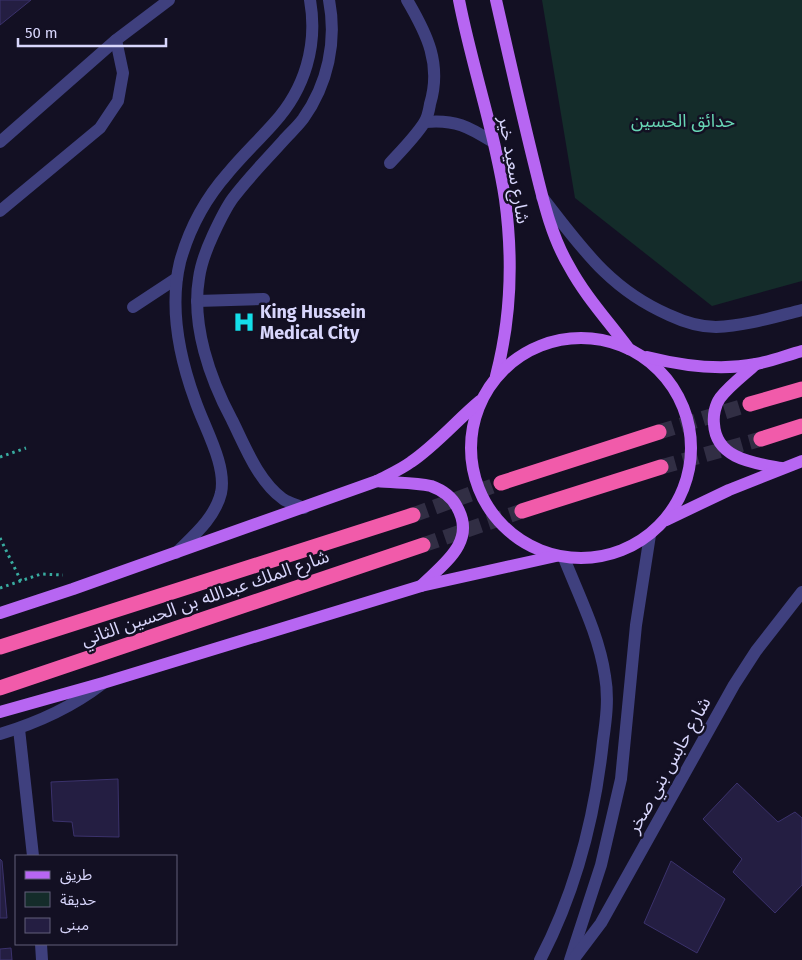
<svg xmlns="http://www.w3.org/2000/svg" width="802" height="960" font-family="'Fira Sans','Noto Sans Arabic',sans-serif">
<rect width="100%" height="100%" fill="#131023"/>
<!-- green -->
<path fill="#142c2a" d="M 542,0 L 802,0 L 802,281 L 712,306 L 575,198 Z"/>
<!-- building -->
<g fill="#241e42" stroke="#3b326c">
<path d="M 0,0 L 31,0 L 0,25 Z"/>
<path d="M 118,779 L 119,837 L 74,836 L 72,822 L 53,821 L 51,782 Z"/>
<path d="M 737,783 L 778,822 L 795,812 L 802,818 L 802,885 L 775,913 L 733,872 L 742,859 L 703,819 Z"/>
<path d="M 0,859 L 2,861 L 7,918 L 0,918 Z"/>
<path d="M 671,861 L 725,899 L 697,953 L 644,923 Z"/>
<path d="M 11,948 L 12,960 L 0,960 L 0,949 Z"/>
</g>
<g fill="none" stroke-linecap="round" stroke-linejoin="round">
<!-- highway-tunnel -->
<g stroke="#312e44" stroke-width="15" stroke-dasharray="15 8" stroke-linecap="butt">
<path d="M 659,432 L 750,404"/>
<path d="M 661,467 L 761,439"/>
<path d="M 413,515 L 501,483"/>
<path d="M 423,545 L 522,511"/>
</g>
<!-- path -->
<g stroke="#39aca0" stroke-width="3" stroke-dasharray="2.5 4" stroke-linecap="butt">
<path d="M 0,457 L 26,448"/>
<path d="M 0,538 L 21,581"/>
<path d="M 0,588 L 41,574 L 63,575"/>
</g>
<!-- minor -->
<g stroke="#3f407e" stroke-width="12">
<path d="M 425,122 C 455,119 469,127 493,142"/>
<path d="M 0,142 L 116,40 L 169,0"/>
<path d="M 390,163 C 401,151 415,137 424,123 C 428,117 429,110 430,104 C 442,64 427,34 407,0"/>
<path d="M 542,197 C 581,247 609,289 669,315 C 684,322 698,327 716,327 C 745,326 774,317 802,310"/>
<path d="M 0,211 L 100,128 L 118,101 L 123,73 L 116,40"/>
<path d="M 197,301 L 264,299"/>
<path d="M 133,307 L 177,278"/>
<path d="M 304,508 C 297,505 289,503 283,499 C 258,481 245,446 232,420 C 210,379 191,325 199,278 C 201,263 207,248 213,235 C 219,222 225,209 233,198 C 248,178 266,160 283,141 C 289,134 297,127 303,119 C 328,84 337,41 329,0"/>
<path d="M 176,553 C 193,536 215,518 221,493 C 227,465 204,427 195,400 C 179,356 169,308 180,262 C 189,229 206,198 228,173 C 243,155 259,140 274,123 C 305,89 318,45 310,0"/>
<path d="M 19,729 L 33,856"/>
<path d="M 0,734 C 37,723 72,707 102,684"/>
<path d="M 41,944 L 42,960"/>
<path d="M 540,960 C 575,893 595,816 603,741 C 606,720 609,698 605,676 C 599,635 579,596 564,558"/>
<path d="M 570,960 L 601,865 L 621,779 L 636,625 L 650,535"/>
<path d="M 573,960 L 601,923 L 734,685 L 756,651 L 802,592"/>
</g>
<!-- major -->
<g stroke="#b766f2" stroke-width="12">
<path d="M 459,0 C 472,67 495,132 505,199 C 513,258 511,319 496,376"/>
<path d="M 496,0 C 508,53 520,106 533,159 C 542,195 550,234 569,266 C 585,296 609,322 629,349"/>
<circle cx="581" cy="448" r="110"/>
<path d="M 647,357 C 683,366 720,371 756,364 C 772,361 787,355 802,351"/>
<path d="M 756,364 C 744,375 730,385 720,398 C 715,405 713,416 714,424 C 716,459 754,463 781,468"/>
<path d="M 377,481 C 394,483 414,482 431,486 C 442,490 452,497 457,507 C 477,542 443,564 421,586"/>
<path d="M 666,520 L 729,490 L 802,461"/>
<path d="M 0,613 L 73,589 L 377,481 C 388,475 400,470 411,462 C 436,445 457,420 480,401"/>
<path d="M 0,712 L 103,683 L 421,586 L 556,556"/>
</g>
<!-- highway -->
<g stroke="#f15baa" stroke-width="15">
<path d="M 750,404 L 802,389"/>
<path d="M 761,439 L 802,426"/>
<path d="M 501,483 L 659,432"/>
<path d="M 522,511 L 661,467"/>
<path d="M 0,647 L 413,515"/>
<path d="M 0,688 L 423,545"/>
</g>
</g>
<!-- icons -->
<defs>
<g id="hospital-bare" transform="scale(1.725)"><path d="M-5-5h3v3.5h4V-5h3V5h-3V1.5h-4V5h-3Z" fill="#14dee9" stroke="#131023" stroke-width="2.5" paint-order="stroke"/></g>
</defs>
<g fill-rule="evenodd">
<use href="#hospital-bare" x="244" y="322"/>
</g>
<g text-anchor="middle" stroke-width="5" stroke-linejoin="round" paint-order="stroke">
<!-- park labels -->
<g font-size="18" fill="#68d6b5" stroke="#131023">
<text x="683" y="127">حدائق الحسين</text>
</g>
<!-- street labels -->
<g font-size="18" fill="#d8d6fc" stroke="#131023">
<text transform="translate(514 170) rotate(80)" y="6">شارع سعيد خير</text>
<text transform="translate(205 598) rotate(-19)" y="6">شارع الملك عبدالله بن الحسين الثاني</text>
<text transform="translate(669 765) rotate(-61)" y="6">شارع حابس بني صخر</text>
</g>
<!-- poi labels -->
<g font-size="18" font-weight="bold" fill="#d8d6fc" stroke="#131023" text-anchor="start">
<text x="260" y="318">King Hussein<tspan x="260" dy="21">Medical City</tspan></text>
</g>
</g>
<!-- legend -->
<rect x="15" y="855" width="162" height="90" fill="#131023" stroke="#625f7a"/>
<rect x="25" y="871" width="25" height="8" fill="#b766f2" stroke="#625f7a"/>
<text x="60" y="880" font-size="15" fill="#d8d6fc">طريق</text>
<rect x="25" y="892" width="25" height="15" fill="#142c2a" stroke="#625f7a"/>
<text x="60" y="905" font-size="15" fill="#d8d6fc">حديقة</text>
<rect x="25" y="918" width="25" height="15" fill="#241e42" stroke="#625f7a"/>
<text x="60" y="930" font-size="15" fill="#d8d6fc">مبنى</text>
<!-- scale -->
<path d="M18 38v8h148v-8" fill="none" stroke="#d8d6fc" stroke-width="2.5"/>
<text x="25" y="38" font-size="15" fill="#d8d6fc" stroke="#131023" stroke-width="4" paint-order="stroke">50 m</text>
</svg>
